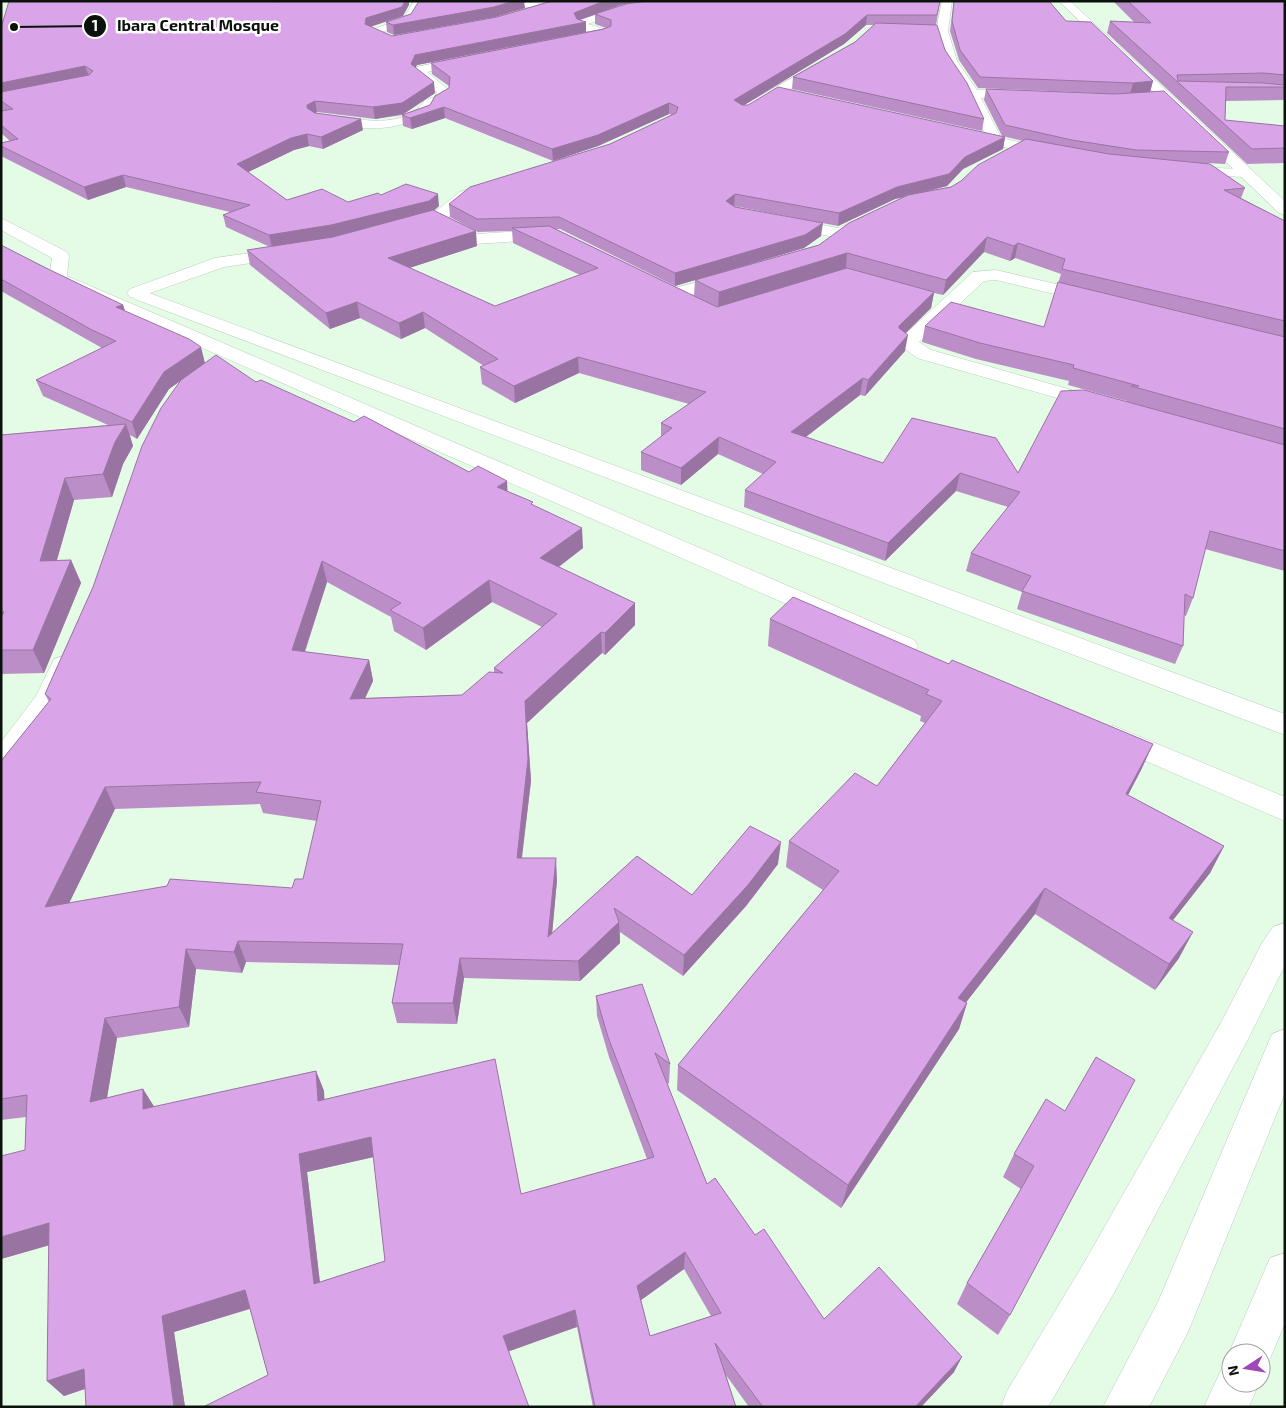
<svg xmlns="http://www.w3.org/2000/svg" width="1286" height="1408" font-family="'Exo 2',sans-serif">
<rect width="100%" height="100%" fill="#e4fbe6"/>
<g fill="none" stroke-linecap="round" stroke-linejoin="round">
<!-- street casing -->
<g stroke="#b9cfbb" stroke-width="1">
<g id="street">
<path d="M 414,1 L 423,3 L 412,22 L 382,32 L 394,37 L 403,38 L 403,42 L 389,43 L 366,32 L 404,18 Z"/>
<path d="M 504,1 L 547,4 L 586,1 L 547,10 L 509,4 Z"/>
<path d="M 664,1 L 690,1 L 672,7 L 619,13 L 588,24 L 610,31 L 610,35 L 576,43 L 570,40 L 572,38 L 593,33 L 579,28 L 576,23 C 593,5 640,4 664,1 Z"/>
<path d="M 942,1 L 952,1 L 948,31 L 957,61 L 977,90 L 1022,91 L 1028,95 L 1022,99 L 981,98 L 1001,138 L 1056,150 L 1058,153 L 1056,156 L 1051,157 L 961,138 L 959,135 L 966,131 L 986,135 L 967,94 L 945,61 L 936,31 Z"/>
<path d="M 468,56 L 472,57 L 474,60 L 472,63 L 427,72 L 450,91 L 446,102 L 435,106 C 431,115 424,117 414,120 C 382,133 360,128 326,123 L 319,119 L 326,115 C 357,119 405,131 425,100 L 435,97 L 437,92 L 415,76 L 413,73 L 417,67 Z"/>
<path d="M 825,59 L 829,60 L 831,63 L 829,66 L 755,109 L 745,109 L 743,106 Z"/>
<path d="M 1185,167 L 1245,169 L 1252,173 L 1245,177 L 1180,174 L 1178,171 Z"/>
<path d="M 480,185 L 485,187 L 488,190 L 485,193 L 470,198 L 447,218 L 478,234 L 550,229 L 558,234 L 550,239 L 475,244 L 438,223 L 406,231 L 398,226 L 400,223 L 431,215 L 460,192 Z"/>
<path d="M 871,213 L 877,215 L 879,218 L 877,221 L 840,238 L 785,228 L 777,223 L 785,218 L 838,228 Z"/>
<path d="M 286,248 L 292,249 L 294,253 L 292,257 L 224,267 L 136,298 L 130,297 L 127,293 L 130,289 L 215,258 Z"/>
<path d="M 996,270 L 1098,294 L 1101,298 L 1098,302 L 1092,303 L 996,280 L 984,281 L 919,342 L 931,350 L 1103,399 L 1106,403 L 1103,407 L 1096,409 L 1089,407 L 917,358 L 898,343 L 900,339 L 973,272 Z"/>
<path d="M 729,274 L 735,275 L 738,279 L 735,283 L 673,299 L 667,298 L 664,294 L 667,290 Z"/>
<path d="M 63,656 L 72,659 L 76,665 L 58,706 L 11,770 L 1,773 L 1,742 L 36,696 L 54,659 Z"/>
</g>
</g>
<!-- primary casing -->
<g stroke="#b9cfbb" stroke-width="1">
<g id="primary">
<path d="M 1059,1 L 1070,1 L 1285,201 L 1285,215 L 1279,213 Z"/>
<path d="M 1,218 L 67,252 L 69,256 L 67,276 L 914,640 L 918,646 L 914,652 L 905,655 L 896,652 L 52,282 L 49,278 L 52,258 L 1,230 Z"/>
<path d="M 141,290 L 1285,714 L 1285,735 L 135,299 L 132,295 L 135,291 Z"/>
<path d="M 1114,726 L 1285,797 L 1285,821 L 1104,743 L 1100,736 L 1104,729 Z"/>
</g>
</g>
<!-- highway casing -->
<g stroke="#b9cfbb" stroke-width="1">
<g id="highway">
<path d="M 1285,923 L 1285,965 L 1247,1041 L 1114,1293 L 1048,1407 L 1001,1407 L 1007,1391 L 1084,1263 L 1223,1019 L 1262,943 L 1273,927 Z"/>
<path d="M 1285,1029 L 1285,1093 L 1188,1332 L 1149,1407 L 1103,1407 L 1158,1302 L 1272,1034 Z"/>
<path d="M 1285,1253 L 1285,1323 L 1266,1368 L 1261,1370 L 1261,1353 L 1231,1353 L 1231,1357 L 1229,1353 L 1270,1258 Z"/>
<path d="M 1231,1364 L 1231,1383 L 1259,1383 L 1249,1407 L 1204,1407 L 1222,1368 Z"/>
</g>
</g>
<!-- street -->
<use href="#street" fill="#fff" fill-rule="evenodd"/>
<!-- primary -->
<use href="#primary" fill="#fff" fill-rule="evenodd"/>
<!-- highway -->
<use href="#highway" fill="#fff" fill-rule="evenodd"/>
</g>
<!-- wall -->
<g fill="#bb8ec8" fill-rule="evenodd">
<path d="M 275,1 L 409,1 L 409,5 L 371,27 L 392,36 L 497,17 L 552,1 L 645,1 L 626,4 L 940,1 L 936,25 L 945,50 L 984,119 L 982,131 L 792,89 L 793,77 L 855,42 L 874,25 L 866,25 L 844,44 L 744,105 L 1005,137 L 1003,149 L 963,169 L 947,186 L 926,192 L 951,187 L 961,181 L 1023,141 L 1002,136 L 984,100 L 986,89 L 1120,94 L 978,88 L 959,60 L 950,31 L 954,1 L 1066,21 L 1153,81 L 1150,92 L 1229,152 L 1225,164 L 1207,163 L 1245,188 L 1241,198 L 1285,221 L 1285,571 L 1205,549 L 1193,598 L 1186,616 L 1184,615 L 1183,646 L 1175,664 L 1017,609 L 1022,592 L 966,571 L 971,553 L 1008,507 L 956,491 L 885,561 L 744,507 L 745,490 L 763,474 L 718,454 L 681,485 L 641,470 L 641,452 L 661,437 L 661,423 L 689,404 L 579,373 L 515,403 L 482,384 L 480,367 L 484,366 L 425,328 L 401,339 L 360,318 L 330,329 L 250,265 L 247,250 L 270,247 L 226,227 L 223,215 L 230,212 L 126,187 L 88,200 L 1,156 L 1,143 L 10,141 L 1,133 L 1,111 L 2,111 L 1,110 L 1,28 L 279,2 ZM 626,4 L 602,12 L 620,5 ZM 595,15 L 595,24 L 606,28 L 586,32 L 586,22 L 580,20 ZM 570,35 L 431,63 L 432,74 L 449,86 L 449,88 L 430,105 L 404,114 L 435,93 L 415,68 L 417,65 ZM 317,112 L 375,119 L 402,115 L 403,126 L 412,129 L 445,118 L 553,161 L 598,146 L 669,114 L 672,115 L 610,144 L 449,204 L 450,217 L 478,232 L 512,231 L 513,243 L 580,275 L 495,306 L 409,268 L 477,246 L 434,211 L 439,206 L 381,195 L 348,202 L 287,200 L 248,172 L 294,150 L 309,146 L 323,149 L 363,130 L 316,113 ZM 904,197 L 819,245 L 734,269 L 804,248 L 821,236 L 734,206 L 838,226 L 895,199 ZM 556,229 L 560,229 L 675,286 L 695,280 L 694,296 ZM 984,252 L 1010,261 L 1015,258 L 1061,274 L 1044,327 L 925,326 L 922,342 L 976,359 L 1069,381 L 1068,385 L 1127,401 L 1018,473 L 883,463 L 806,437 L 860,395 L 865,396 L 905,351 L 905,333 L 931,308 L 934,293 L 943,295 Z"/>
<path d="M 1113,1 L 1285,1 L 1285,100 L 1226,101 L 1225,120 L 1285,126 L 1285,163 L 1247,164 L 1107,33 L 1110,21 L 1134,22 Z"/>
<path d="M 526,2 L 524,3 L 525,8 L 495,17 L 394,35 L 387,32 L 386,22 L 411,14 Z"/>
<path d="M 1,245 L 46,268 L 123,305 L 125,311 L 205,363 L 256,382 L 354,422 L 469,472 L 533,505 L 583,548 L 559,567 L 635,603 L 635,625 L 605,655 L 602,653 L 527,723 L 531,781 L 522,858 L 557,880 L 552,933 L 637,856 L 692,895 L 778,864 L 746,906 L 683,976 L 620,932 L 620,943 L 580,981 L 464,978 L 457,1024 L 397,1023 L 392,1003 L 399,965 L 246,962 L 242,973 L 196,969 L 189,1027 L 117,1038 L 107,1098 L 143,1089 L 154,1107 L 316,1071 L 324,1091 L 324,1100 L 521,1194 L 647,1159 L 609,1057 L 597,1016 L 596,996 L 670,1064 L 669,1084 L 666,1082 L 707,1184 L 755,1235 L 824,1319 L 954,1372 L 921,1407 L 749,1407 L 726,1375 L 736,1407 L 593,1407 L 577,1327 L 268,1375 L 250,1309 L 174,1332 L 185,1407 L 86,1407 L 85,1389 L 64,1396 L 47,1381 L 49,1245 L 1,1259 L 25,1150 L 26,1117 L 1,1120 L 1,761 L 49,702 L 45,694 L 93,587 L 179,382 L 169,389 L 137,439 L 130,435 L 133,446 L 123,464 L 112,497 L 74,500 L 57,560 L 71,560 L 81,583 L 44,673 L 1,674 L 1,435 L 108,425 L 43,396 L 36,380 L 102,348 L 1,291 ZM 327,582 L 391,617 L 394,631 L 426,650 L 492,602 L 542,627 L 494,668 L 494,672 L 462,695 L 365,698 L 373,681 L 369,660 L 305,652 ZM 260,804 L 263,813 L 317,821 L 303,879 L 292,888 L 69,903 L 115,809 ZM 374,1157 L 385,1261 L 320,1282 L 307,1172 ZM 684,1269 L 711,1316 L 650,1336 L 641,1300 Z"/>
<path d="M 770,619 L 949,664 L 1153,744 L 1141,770 L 1128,795 L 1224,846 L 1210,873 L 1173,920 L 1179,958 L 1155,990 L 1035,914 L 966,1002 L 967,1003 L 959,1029 L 841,1208 L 677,1090 L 678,1065 L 823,890 L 786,867 L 789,841 L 877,786 L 925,723 L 920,721 L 921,716 L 768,646 Z"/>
<path d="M 1065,1111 L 1010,1315 L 998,1335 L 957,1304 L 967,1283 L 1021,1189 L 1003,1177 L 1014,1154 Z"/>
</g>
<!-- shaded-wall -->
<g fill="#9974a2">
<path d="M 405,1 L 409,1 L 409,5 L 403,16 L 367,28 L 365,24 L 366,18 Z"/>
<path d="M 514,1 L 536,1 L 526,2 L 524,3 L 525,8 L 495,17 L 394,35 L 393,25 Z"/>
<path d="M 604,1 L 645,1 L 620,5 L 574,22 L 574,13 Z"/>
<path d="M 867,15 L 866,25 L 844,44 L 733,112 L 734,100 Z"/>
<path d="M 586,22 L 586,32 L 417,65 L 412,74 L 411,64 L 415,55 Z"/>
<path d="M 85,66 L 89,77 L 1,95 L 1,83 Z"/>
<path d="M 1153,81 L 1150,92 L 1130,94 L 1133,83 Z"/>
<path d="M 434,82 L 435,93 L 403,114 L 375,119 L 373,107 Z"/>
<path d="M 315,101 L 317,112 L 309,116 L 307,105 Z"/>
<path d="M 669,103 L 669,114 L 598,146 L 553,161 L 552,149 Z"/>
<path d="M 444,107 L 445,118 L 412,129 L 410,118 Z"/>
<path d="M 361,119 L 363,130 L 323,149 L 321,137 Z"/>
<path d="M 307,134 L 309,146 L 294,150 L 240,176 L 237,164 L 291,138 Z"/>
<path d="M 1005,137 L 1003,149 L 963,169 L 947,186 L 895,199 L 838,226 L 839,213 L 897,187 L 965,157 Z"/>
<path d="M 123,175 L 126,187 L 88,200 L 84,187 Z"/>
<path d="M 438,194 L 439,206 L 430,213 L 334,238 L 272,247 L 269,235 Z"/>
<path d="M 735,194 L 734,206 L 726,201 Z"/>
<path d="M 823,223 L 821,236 L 804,248 L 675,286 L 675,273 Z"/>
<path d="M 476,231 L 477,246 L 391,274 L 388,258 Z"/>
<path d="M 987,237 L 984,252 L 943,295 L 946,280 Z"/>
<path d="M 1018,243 L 1015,258 L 1010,261 L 1014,246 Z"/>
<path d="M 847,253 L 846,268 L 718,308 L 719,292 Z"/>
<path d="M 934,292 L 931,308 L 897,342 L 899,326 Z"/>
<path d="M 357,302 L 360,318 L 330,329 L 326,313 Z"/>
<path d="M 123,305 L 128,321 L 116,307 Z"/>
<path d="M 423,312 L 425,328 L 401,339 L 399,323 Z"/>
<path d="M 908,335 L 905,351 L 865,396 L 868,380 Z"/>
<path d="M 201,347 L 205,363 L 169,389 L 137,439 L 132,422 L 164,372 Z"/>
<path d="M 578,357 L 579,373 L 515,403 L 514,386 Z"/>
<path d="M 863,378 L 860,395 L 790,449 L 791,432 Z"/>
<path d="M 126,424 L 133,446 L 123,464 L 112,497 L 103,474 L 115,442 Z"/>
<path d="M 719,437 L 718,454 L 681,485 L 681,468 Z"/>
<path d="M 960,473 L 956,491 L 885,561 L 888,543 Z"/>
<path d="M 65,478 L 74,500 L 50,584 L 40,561 Z"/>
<path d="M 507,481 L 508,502 L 497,487 Z"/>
<path d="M 582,528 L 583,548 L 542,579 L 540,558 Z"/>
<path d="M 71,560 L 81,583 L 44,673 L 33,650 Z"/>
<path d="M 322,561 L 327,582 L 298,672 L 292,650 Z"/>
<path d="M 489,580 L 492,602 L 426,650 L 423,628 Z"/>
<path d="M 635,603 L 635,625 L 605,655 L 605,633 Z"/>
<path d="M 601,632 L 602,653 L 527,723 L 531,781 L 519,879 L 517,858 L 525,701 Z"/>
<path d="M 369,660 L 373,681 L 355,720 L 350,699 Z"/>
<path d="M 1153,744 L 1141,770 L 1115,820 L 1126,794 Z"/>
<path d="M 105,787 L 115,809 L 57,928 L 45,907 Z"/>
<path d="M 781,842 L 778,864 L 746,906 L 683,976 L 684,955 Z"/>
<path d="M 1224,846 L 1210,873 L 1155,943 L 1169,918 Z"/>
<path d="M 556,858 L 557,880 L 550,957 L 548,937 Z"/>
<path d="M 1045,888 L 1035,914 L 950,1023 L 958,998 Z"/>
<path d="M 619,922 L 620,943 L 580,981 L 578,961 Z"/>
<path d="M 1193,932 L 1179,958 L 1155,990 L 1169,964 Z"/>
<path d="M 238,941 L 246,962 L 242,973 L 234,952 Z"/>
<path d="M 186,949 L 196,969 L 189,1027 L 179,1007 Z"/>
<path d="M 460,958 L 464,978 L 457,1024 L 453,1003 Z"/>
<path d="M 967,1003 L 959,1029 L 841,1208 L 848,1185 Z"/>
<path d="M 105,1018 L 117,1038 L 103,1121 L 90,1102 Z"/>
<path d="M 316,1071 L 324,1091 L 326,1121 L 318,1101 Z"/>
<path d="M 143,1089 L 155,1108 L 143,1109 Z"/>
<path d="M 371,1137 L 378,1156 L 307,1172 L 322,1301 L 314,1284 L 299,1154 Z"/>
<path d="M 49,1223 L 64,1241 L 1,1259 L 1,1237 Z"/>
<path d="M 685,1252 L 684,1269 L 637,1303 L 637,1286 Z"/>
<path d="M 245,1290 L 255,1307 L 174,1332 L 185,1407 L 174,1407 L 162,1316 Z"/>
<path d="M 575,1310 L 577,1327 L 507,1352 L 503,1336 Z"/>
<path d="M 962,1357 L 954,1372 L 921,1407 L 915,1407 Z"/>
<path d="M 84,1369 L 99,1384 L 64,1396 L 47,1381 Z"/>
</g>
<!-- building -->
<g fill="#daa5e8" stroke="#9974a2" fill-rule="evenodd">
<path d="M 9,1 L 275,1 L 276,2 L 284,1 L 405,1 L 402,7 L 366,18 L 365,24 L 392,36 L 497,17 L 552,1 L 604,1 L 574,13 L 577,19 L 586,22 L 415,55 L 411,64 L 434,82 L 402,103 L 373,107 L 315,101 L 307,105 L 307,108 L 315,113 L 361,119 L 321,137 L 307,134 L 291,138 L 237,164 L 287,200 L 322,189 L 348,202 L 378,193 L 381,195 L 406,184 L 438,194 L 429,201 L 331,225 L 269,235 L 223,215 L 250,205 L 123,175 L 84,187 L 1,146 L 1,143 L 18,139 L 1,125 L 1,111 L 13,109 L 1,101 L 1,92 L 89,75 L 93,71 L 85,66 L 1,83 L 1,28 Z"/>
<path d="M 419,1 L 514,1 L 494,7 L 393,25 L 386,22 L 411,14 Z"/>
<path d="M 648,1 L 940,1 L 937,15 L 867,15 L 845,34 L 734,100 L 742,105 L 748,105 L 778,87 L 1005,137 L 965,157 L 949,174 L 897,187 L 839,213 L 735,194 L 726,201 L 735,207 L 823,223 L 805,235 L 675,273 L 559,217 L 477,219 L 449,204 L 470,187 L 610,144 L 676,113 L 678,107 L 669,103 L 598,135 L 552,149 L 444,107 L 410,118 L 402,115 L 430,105 L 435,96 L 449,88 L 450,77 L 431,63 L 604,29 L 611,26 L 611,20 L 595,14 L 626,4 Z"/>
<path d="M 954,1 L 1049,1 L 1066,21 L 1091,22 L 1153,81 L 1133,83 L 980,77 L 960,50 L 952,21 Z"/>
<path d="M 1128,1 L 1285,1 L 1285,75 L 1264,73 L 1177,75 L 1178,81 L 1263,83 L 1285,85 L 1285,87 L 1226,87 L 1225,120 L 1285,126 L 1285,148 L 1252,149 L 1110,21 L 1151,23 Z"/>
<path d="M 876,23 L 937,25 L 945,50 L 967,83 L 984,119 L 793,77 L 855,42 Z"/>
<path d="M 986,89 L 1115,94 L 1164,91 L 1229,152 L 1136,150 L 1072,140 L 1005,125 Z"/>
<path d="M 1026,139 L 1109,154 L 1210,164 L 1245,188 L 1224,190 L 1285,221 L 1285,321 L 1062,269 L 1065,259 L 1018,243 L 1014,246 L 987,237 L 946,280 L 847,253 L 719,292 L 695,280 L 819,245 L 849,223 L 908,195 L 951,187 L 961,181 L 978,165 Z"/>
<path d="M 433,210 L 476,231 L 388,258 L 495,306 L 598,268 L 512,228 L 549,226 L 717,307 L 847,268 L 934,292 L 899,326 L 899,328 L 908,335 L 868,380 L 863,378 L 791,432 L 883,463 L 912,418 L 996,438 L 1018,473 L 1061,391 L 1084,390 L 1285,445 L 1285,551 L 1210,531 L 1193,598 L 1185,594 L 1183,646 L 1022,591 L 1031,576 L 971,553 L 1020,492 L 960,473 L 888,543 L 745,490 L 776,462 L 719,437 L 681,468 L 641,452 L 672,428 L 661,423 L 706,392 L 578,357 L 514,386 L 480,367 L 498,359 L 423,312 L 399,323 L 357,302 L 326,313 L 247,250 L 333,237 Z"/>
<path d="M 1,245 L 46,268 L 123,305 L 116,307 L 189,339 L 201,347 L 164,372 L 132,422 L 36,380 L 116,341 L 92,330 L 1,279 Z"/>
<path d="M 1058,282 L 1285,337 L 1285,429 L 1131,386 L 1139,386 L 1073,368 L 1074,365 L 980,343 L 925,326 L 951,302 L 1044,327 Z"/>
<path d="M 216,355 L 256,382 L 261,380 L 354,422 L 364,416 L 469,472 L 478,466 L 507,481 L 497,487 L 533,502 L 531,504 L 582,528 L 540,558 L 635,603 L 605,633 L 601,632 L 525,701 L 528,759 L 517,858 L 556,858 L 548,937 L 637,856 L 692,895 L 750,826 L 781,842 L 748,885 L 684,955 L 614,908 L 619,922 L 578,961 L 460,958 L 453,1003 L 392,1003 L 403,944 L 238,941 L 234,952 L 186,949 L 179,1007 L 105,1018 L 90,1102 L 143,1089 L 143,1109 L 316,1071 L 318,1101 L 495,1059 L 521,1194 L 654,1157 L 608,1037 L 596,996 L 642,984 L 670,1064 L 655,1053 L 707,1184 L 715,1178 L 755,1235 L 764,1229 L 824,1319 L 879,1267 L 962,1357 L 915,1407 L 763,1407 L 715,1343 L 736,1407 L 595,1407 L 575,1310 L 503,1336 L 529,1407 L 203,1407 L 268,1375 L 245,1290 L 162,1316 L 174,1407 L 86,1407 L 84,1369 L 47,1381 L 49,1223 L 1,1237 L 1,1156 L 25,1150 L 27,1095 L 1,1099 L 1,761 L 51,699 L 45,694 L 93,587 L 142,446 L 161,408 L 181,380 ZM 322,561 L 401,603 L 390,610 L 423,628 L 489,580 L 557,614 L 494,668 L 503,673 L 489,672 L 462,695 L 350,699 L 369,660 L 292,650 ZM 261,782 L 256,792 L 321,801 L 303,879 L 295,879 L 292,888 L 170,879 L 167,886 L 45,907 L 105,787 ZM 371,1137 L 385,1261 L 314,1284 L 299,1154 ZM 685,1252 L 721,1313 L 650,1336 L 637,1286 Z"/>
<path d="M 126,424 L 115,442 L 103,474 L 65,478 L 40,561 L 71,560 L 33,650 L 1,650 L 1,617 L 4,612 L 1,612 L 1,435 Z"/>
<path d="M 793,597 L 949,664 L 952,660 L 1153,744 L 1126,794 L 1224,846 L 1169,918 L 1193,932 L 1169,964 L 1045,888 L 958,998 L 967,1003 L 848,1185 L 678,1065 L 839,871 L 789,841 L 855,773 L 877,786 L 942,701 L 926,694 L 929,690 L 770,619 Z"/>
<path d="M 1096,1057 L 1135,1080 L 1010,1315 L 967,1283 L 1034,1166 L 1014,1154 L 1046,1099 L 1065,1111 Z"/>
</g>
<!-- callouts -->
<path fill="none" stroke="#0b120b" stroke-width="2" d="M14 27L95 26"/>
<g fill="#0b120b" stroke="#fff" stroke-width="2">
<circle cx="14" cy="27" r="5"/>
<circle cx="95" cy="26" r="12"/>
</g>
<g font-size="15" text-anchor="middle" font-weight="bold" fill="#fff">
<text x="95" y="31">1</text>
</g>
<g font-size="16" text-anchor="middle" font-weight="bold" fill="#0b120b" stroke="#fff" stroke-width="5" stroke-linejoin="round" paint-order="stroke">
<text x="198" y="31">Ibara Central Mosque</text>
</g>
<!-- border -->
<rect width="1286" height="1408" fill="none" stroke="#0b120b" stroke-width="5"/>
<!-- north arrow -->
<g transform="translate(1246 1368) rotate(258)"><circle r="24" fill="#ffffff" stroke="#9da09d"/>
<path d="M0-4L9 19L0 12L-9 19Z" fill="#a049b6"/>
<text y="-8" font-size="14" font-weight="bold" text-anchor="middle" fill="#0b120b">N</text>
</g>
</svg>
